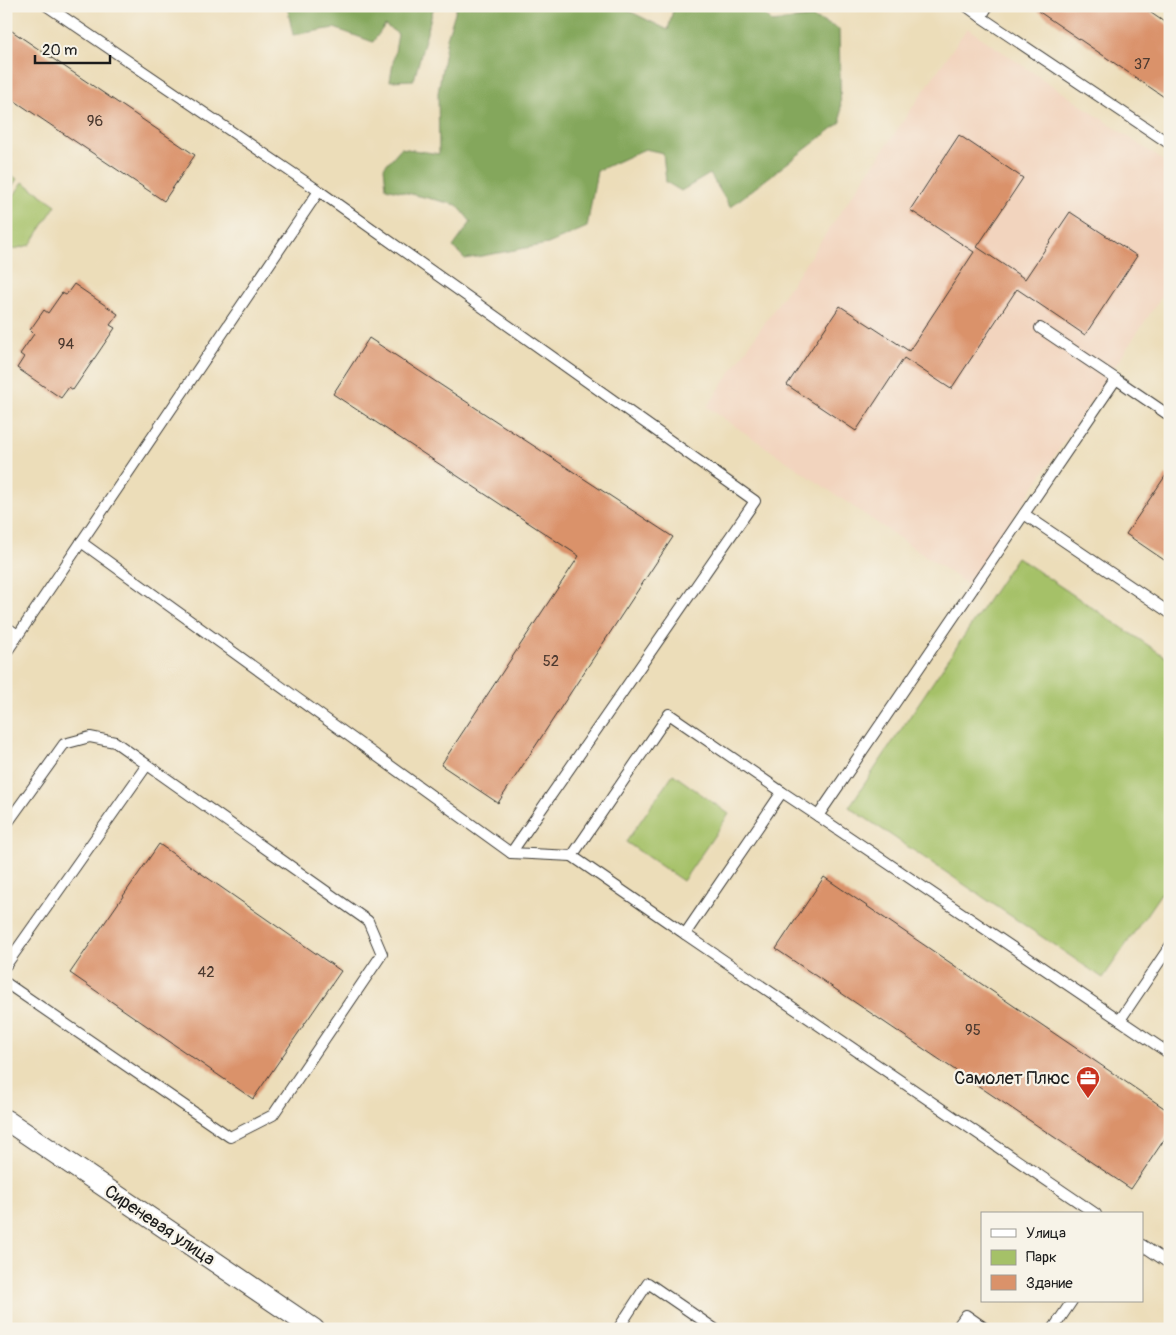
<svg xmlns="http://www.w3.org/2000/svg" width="1176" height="1335" font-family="Pangolin,sans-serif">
<rect width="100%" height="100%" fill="#f7f3e8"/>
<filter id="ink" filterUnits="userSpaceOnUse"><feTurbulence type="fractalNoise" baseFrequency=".02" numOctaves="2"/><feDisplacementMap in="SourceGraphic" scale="10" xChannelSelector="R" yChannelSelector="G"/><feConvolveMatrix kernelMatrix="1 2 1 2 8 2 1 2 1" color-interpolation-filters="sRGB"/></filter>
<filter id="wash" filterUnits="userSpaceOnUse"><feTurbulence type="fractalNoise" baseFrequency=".0096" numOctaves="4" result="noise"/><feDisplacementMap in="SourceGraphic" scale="20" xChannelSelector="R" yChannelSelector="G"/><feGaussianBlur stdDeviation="1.12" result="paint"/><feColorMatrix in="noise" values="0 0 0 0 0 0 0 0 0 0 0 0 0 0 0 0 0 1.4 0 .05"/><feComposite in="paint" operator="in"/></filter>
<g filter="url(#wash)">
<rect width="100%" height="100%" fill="#ecddb9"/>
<!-- built -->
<path fill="#f2d4be" d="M 967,28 L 1170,165 L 1170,284 L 968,585 L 707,407 Z"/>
<!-- green -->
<g fill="#a5c168" stroke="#606e42">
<path d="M 6,171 L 17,179 L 6,195 Z"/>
<path d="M 23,182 L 56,205 L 30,245 L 6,251 L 6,207 Z"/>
<path d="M 1017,557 L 1170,660 L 1170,880 L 1103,978 L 849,807 Z"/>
<path d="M 673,774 L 729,814 L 683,881 L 626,842 Z"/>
</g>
<!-- forest -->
<g fill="#84a75c" stroke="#50623c">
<path d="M 287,6 L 434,6 L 414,80 L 390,81 L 398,34 L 385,25 L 373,42 L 334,28 L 293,35 Z"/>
<path d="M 457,6 L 619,6 L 668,30 L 674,6 L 757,6 L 772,22 L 812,17 L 839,29 L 841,122 L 730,207 L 710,174 L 681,191 L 666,182 L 663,153 L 645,149 L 597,171 L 587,227 L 548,244 L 465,259 L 453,247 L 471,222 L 457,205 L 386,188 L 384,167 L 401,148 L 439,154 L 438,93 L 447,38 Z"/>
</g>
<g id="blocks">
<!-- building -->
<g fill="#da926a">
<path d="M 1041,6 L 1141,6 L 1170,26 L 1170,101 L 1038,11 Z"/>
<path d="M 6,27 L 195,155 L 164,201 L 6,95 Z"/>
<path d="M 959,135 L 1023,178 L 977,247 L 1025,279 L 1070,212 L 1137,256 L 1085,335 L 1017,289 L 951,389 L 904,358 L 856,431 L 787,385 L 840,306 L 909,351 L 974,252 L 910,210 Z"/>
<path d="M 74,284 L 118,314 L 110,325 L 115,328 L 73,390 L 69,387 L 61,398 L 17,368 L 24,357 L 20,354 L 34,334 L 30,330 L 44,310 L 48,313 L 62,293 L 66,295 Z"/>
<path d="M 369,338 L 673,537 L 498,803 L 441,765 L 579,556 L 333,394 Z"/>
<path d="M 1166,475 L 1170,478 L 1170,564 L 1126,534 Z"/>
<path d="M 159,844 L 341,971 L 253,1099 L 70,973 Z"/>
<path d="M 824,877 L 1170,1112 L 1170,1131 L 1131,1189 L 776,949 Z"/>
</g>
</g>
</g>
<g filter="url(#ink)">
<use href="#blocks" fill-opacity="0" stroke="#3b3934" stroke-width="1"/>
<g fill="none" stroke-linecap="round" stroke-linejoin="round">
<!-- service casing -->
<g stroke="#3b3934" stroke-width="12">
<g id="service">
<path d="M 966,6 L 981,17"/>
<path d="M 988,6 L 981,17 L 1170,144"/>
<path d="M 319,191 L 755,501 L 511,853"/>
<path d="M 1040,328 L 1116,379"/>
<path d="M 1024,514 L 1170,613"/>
<path d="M 81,542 L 511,853 L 572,856"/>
<path d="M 6,627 L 18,635"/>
<path d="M 6,653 L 319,191 L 47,6"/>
<path d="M 818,816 L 1170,1054"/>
<path d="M 6,825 L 64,744 L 90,737 L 115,742 L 368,921 L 382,954 L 273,1115 L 230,1137 L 6,983"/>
<path d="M 685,934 L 572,856 L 669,714 L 782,792"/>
<path d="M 6,965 L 147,765"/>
<path d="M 1120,1020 L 1170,946"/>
<path d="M 1096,1214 L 685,934 L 782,792 L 818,816 L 1116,379 L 1170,416"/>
<path d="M 1142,1245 L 1170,1264"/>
<path d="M 618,1329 L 648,1283 L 715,1329"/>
<path d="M 956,1329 L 966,1315 L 986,1329"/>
<path d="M 1053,1329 L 1072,1301"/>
</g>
</g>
<!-- minor casing -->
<g stroke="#3b3934" stroke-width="22">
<path id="minor" d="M 6,1120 L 314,1329"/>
</g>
<!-- service -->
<use href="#service" stroke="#fff" stroke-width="10"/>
<!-- minor -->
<use href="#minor" stroke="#fff" stroke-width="20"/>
</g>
</g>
<!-- icons -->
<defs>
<g id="office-pin" transform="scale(1.25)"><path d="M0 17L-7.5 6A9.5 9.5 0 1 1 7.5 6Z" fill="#c8321e" stroke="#f7f3e8"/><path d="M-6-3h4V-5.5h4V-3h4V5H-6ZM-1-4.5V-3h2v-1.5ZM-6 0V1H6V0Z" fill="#fff"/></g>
</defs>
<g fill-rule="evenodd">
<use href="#office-pin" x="1088" y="1078"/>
</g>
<g text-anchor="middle" stroke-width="4.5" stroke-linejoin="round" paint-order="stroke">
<!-- number labels -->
<g font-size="15" fill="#4c3a30">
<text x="1142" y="69">37</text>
<text x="95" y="126">96</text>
<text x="66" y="349">94</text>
<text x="551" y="666">52</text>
<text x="206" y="977">42</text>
<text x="973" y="1035">95</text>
</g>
<!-- poi labels -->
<g font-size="18" fill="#1c1c1c" stroke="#f7f3e8" text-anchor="end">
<text x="1070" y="1084">Самолет Плюс</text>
</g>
<!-- street labels -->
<g font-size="18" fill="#1c1c1c" stroke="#f7f3e8">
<text transform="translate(160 1225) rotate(34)" y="6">Сиреневая улица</text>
</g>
</g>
<!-- margin -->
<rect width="1176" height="1335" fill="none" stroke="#f7f3e8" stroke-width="25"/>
<!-- legend -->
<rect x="981" y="1212" width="162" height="90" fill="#f7f3e8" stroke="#9f9d96"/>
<rect x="991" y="1229" width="25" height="8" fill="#ffffff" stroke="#9f9d96"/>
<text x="1026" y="1238" font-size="15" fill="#1c1c1c">Улица</text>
<rect x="991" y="1250" width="25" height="15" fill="#a5c168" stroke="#9f9d96"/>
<text x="1026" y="1262" font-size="15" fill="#1c1c1c">Парк</text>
<rect x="991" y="1275" width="25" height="15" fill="#da926a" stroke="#9f9d96"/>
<text x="1026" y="1288" font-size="15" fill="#1c1c1c">Здание</text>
<!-- scale -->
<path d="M35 55v8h75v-8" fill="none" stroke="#1c1c1c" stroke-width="2.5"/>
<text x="42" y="55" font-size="15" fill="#1c1c1c" stroke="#f7f3e8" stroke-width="4" paint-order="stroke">20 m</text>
</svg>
